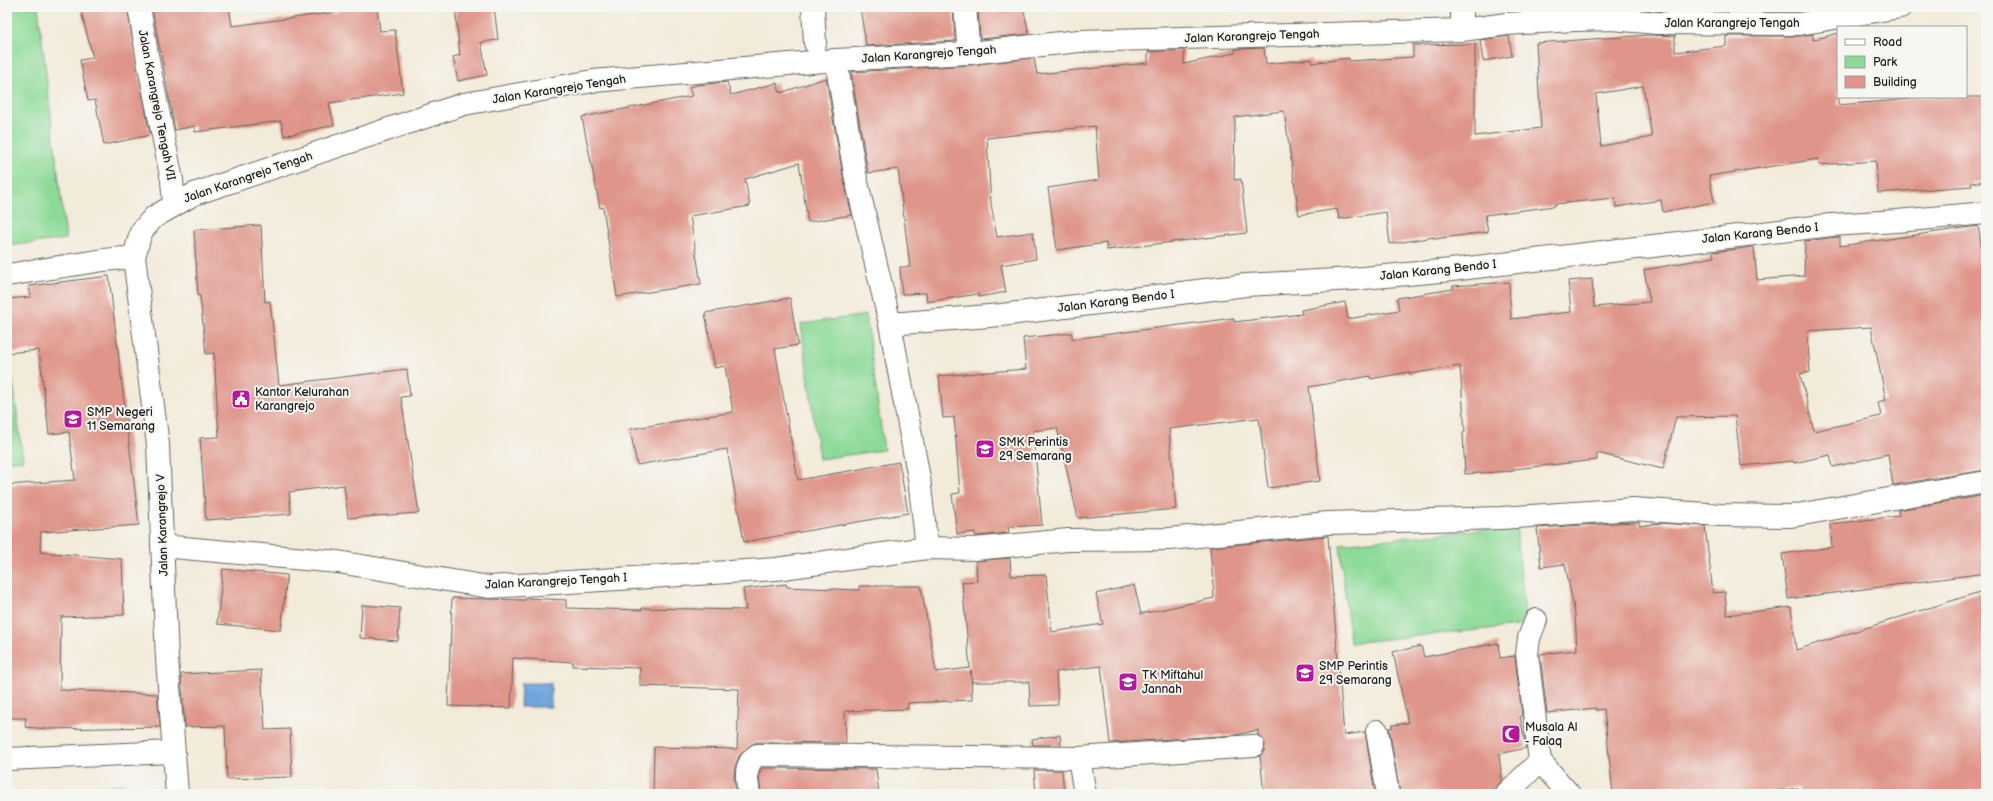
<svg xmlns="http://www.w3.org/2000/svg" width="1993" height="801" font-family="'Balsamiq Sans',sans-serif">
<rect width="100%" height="100%" fill="#f6f6f2"/>
<filter id="ink" filterUnits="userSpaceOnUse"><feTurbulence type="fractalNoise" baseFrequency=".025" numOctaves="2"/><feDisplacementMap in="SourceGraphic" scale="8" xChannelSelector="R" yChannelSelector="G"/><feConvolveMatrix kernelMatrix="1 2 1 2 8 2 1 2 1" color-interpolation-filters="sRGB"/></filter>
<filter id="wash" filterUnits="userSpaceOnUse"><feTurbulence type="fractalNoise" baseFrequency=".012" numOctaves="4" result="noise"/><feDisplacementMap in="SourceGraphic" scale="16" xChannelSelector="R" yChannelSelector="G"/><feGaussianBlur stdDeviation="0.9" result="paint"/><feColorMatrix in="noise" values="0 0 0 0 0 0 0 0 0 0 0 0 0 0 0 0 0 1.4 0 .05"/><feComposite in="paint" operator="in"/></filter>
<g filter="url(#wash)">
<rect width="100%" height="100%" fill="#f3ebda"/>
<!-- green -->
<g fill="#8cda97" stroke="#547b5a">
<path d="M 7,7 L 38,7 L 66,239 L 7,246 Z"/>
<path d="M 866,315 L 884,450 L 819,459 L 801,324 Z"/>
<path d="M 12,375 L 23,460 L 7,462 L 7,376 Z"/>
<path d="M 1516,526 L 1526,625 L 1350,643 L 1340,544 Z"/>
<path d="M 124,784 L 126,794 L 82,794 L 82,789 Z"/>
</g>
<!-- water -->
<path fill="#6fa5dc" stroke="#46607c" d="M 521,683 L 551,683 L 551,707 L 520,707 Z"/>
<g id="blocks">
<!-- building -->
<g fill="#df9589" fill-rule="evenodd">
<path d="M 105,7 L 127,7 L 150,135 L 104,145 L 95,100 L 88,101 L 80,60 L 93,58 L 81,11 Z"/>
<path d="M 152,7 L 229,7 L 232,26 L 338,12 L 337,7 L 377,7 L 380,31 L 395,30 L 403,93 L 329,103 L 334,125 L 284,136 L 281,121 L 195,132 L 195,126 L 175,130 Z"/>
<path d="M 455,7 L 494,7 L 498,40 L 481,42 L 487,75 L 458,81 L 453,57 L 460,55 Z"/>
<path d="M 860,7 L 953,7 L 955,41 L 866,46 Z"/>
<path d="M 978,7 L 1023,7 L 1029,34 L 980,39 Z"/>
<path d="M 1648,7 L 1674,7 L 1674,11 L 1648,10 Z"/>
<path d="M 1725,7 L 1810,7 L 1810,9 L 1798,11 L 1725,11 Z"/>
<path d="M 1838,33 L 1838,105 L 1911,99 L 1911,97 L 1986,97 L 1986,181 L 1971,183 L 1972,186 L 1878,193 L 1876,161 L 1819,165 L 1819,159 L 1709,176 L 1714,202 L 1663,212 L 1661,200 L 1616,207 L 1615,198 L 1555,204 L 1555,206 L 1485,215 L 1488,232 L 1434,239 L 1434,237 L 1390,244 L 1386,212 L 1339,219 L 1337,209 L 1299,215 L 1284,111 L 1235,117 L 1234,180 L 1241,179 L 1247,233 L 1107,250 L 1106,243 L 1057,250 L 1048,188 L 1099,180 L 1095,126 L 987,138 L 991,204 L 997,237 L 1033,232 L 1036,259 L 1001,265 L 1006,292 L 979,297 L 978,294 L 927,302 L 926,293 L 902,294 L 900,267 L 910,267 L 898,169 L 868,173 L 851,72 L 970,65 L 1034,58 L 1037,74 L 1148,63 L 1148,52 L 1184,50 L 1184,64 L 1235,53 L 1235,49 L 1264,48 L 1266,64 L 1312,59 L 1312,63 L 1349,58 L 1349,61 L 1413,57 L 1413,45 L 1475,44 L 1475,136 L 1541,128 L 1536,43 L 1649,35 L 1675,36 L 1675,52 L 1726,46 L 1726,36 L 1799,36 L 1813,34 L 1813,40 ZM 1643,86 L 1652,137 L 1601,146 L 1596,94 Z"/>
<path d="M 1509,36 L 1512,56 L 1483,61 L 1480,40 Z"/>
<path d="M 826,78 L 843,176 L 852,215 L 808,222 L 799,163 L 745,179 L 750,206 L 690,216 L 701,284 L 617,297 L 603,207 L 600,208 L 582,117 L 692,96 L 689,87 L 697,85 L 727,82 L 731,95 L 777,83 L 780,93 Z"/>
<path d="M 261,225 L 265,302 L 270,301 L 279,385 L 407,369 L 410,396 L 401,397 L 419,513 L 348,518 L 344,485 L 289,492 L 291,514 L 206,520 L 200,438 L 219,437 L 214,353 L 206,354 L 200,296 L 198,296 L 194,230 Z"/>
<path d="M 1978,226 L 1986,273 L 1986,470 L 1893,485 L 1888,454 L 1833,467 L 1830,455 L 1794,463 L 1793,461 L 1741,466 L 1735,416 L 1676,417 L 1663,469 L 1597,453 L 1597,460 L 1514,469 L 1514,471 L 1465,474 L 1463,433 L 1465,432 L 1460,366 L 1409,374 L 1409,372 L 1371,379 L 1370,376 L 1309,387 L 1320,481 L 1268,488 L 1259,418 L 1169,429 L 1176,509 L 1078,518 L 1057,428 L 1033,431 L 1042,525 L 1008,527 L 1009,533 L 975,536 L 975,532 L 957,534 L 952,494 L 960,493 L 954,417 L 943,418 L 939,376 L 1026,369 L 1023,338 L 1072,333 L 1072,339 L 1234,318 L 1234,322 L 1302,314 L 1301,310 L 1345,302 L 1348,319 L 1399,310 L 1397,298 L 1453,289 L 1453,286 L 1509,282 L 1511,319 L 1571,312 L 1568,281 L 1592,279 L 1594,307 L 1650,302 L 1644,270 L 1714,257 L 1713,252 L 1754,247 L 1757,280 L 1804,276 L 1805,241 L 1840,237 L 1840,246 ZM 1871,327 L 1886,400 L 1878,402 L 1881,416 L 1814,431 L 1800,374 L 1810,372 L 1807,331 Z"/>
<path d="M 109,276 L 139,525 L 41,532 L 40,552 L 122,559 L 124,615 L 61,617 L 60,690 L 157,694 L 160,727 L 48,729 L 25,727 L 26,718 L 7,718 L 7,485 L 75,480 L 69,432 L 49,434 L 39,350 L 7,353 L 7,299 L 31,297 L 29,286 Z"/>
<path d="M 790,298 L 798,345 L 775,349 L 798,480 L 899,462 L 908,513 L 744,542 L 727,449 L 637,465 L 630,429 L 733,412 L 725,366 L 715,368 L 705,313 Z"/>
<path d="M 1986,495 L 1986,573 L 1788,599 L 1782,554 L 1832,547 L 1830,524 L 1899,516 L 1898,510 Z"/>
<path d="M 1633,522 L 1639,522 L 1640,526 L 1660,523 L 1705,526 L 1713,593 L 1725,592 L 1727,615 L 1791,607 L 1796,650 L 1986,590 L 1986,794 L 1799,794 L 1798,788 L 1755,794 L 1613,794 L 1604,709 L 1596,710 L 1596,708 L 1547,713 L 1540,654 L 1577,650 L 1575,614 L 1565,564 L 1541,567 L 1537,528 Z"/>
<path d="M 1328,536 L 1344,735 L 1365,732 L 1375,794 L 1264,794 L 1260,756 L 1264,751 L 1265,745 L 1263,739 L 1258,735 L 1258,730 L 1236,735 L 1110,743 L 1101,666 L 1056,672 L 1058,705 L 1030,706 L 1029,682 L 972,682 L 971,670 L 972,700 L 908,703 L 908,709 L 845,711 L 846,743 L 757,742 L 749,746 L 739,756 L 735,766 L 734,778 L 736,794 L 653,794 L 654,747 L 737,749 L 739,689 L 640,686 L 640,668 L 573,666 L 573,662 L 513,658 L 511,708 L 448,706 L 452,598 L 525,600 L 526,598 L 566,600 L 566,608 L 642,610 L 642,608 L 746,610 L 743,589 L 786,584 L 787,587 L 859,590 L 859,586 L 921,586 L 936,672 L 970,668 L 962,582 L 977,581 L 976,561 L 1010,558 L 1011,576 L 1046,575 L 1052,632 L 1103,624 L 1096,594 L 1134,585 L 1141,614 L 1214,598 L 1210,547 Z"/>
<path d="M 223,569 L 287,575 L 281,630 L 217,624 Z"/>
<path d="M 362,605 L 400,608 L 398,641 L 360,638 Z"/>
<path d="M 1498,643 L 1500,658 L 1515,656 L 1522,716 L 1520,716 L 1526,748 L 1499,754 L 1502,780 L 1495,789 L 1467,792 L 1468,794 L 1400,794 L 1389,728 L 1393,727 L 1392,725 L 1408,723 L 1393,652 L 1421,646 L 1424,657 Z"/>
<path d="M 261,670 L 265,730 L 290,729 L 292,777 L 227,779 L 225,726 L 185,727 L 181,674 Z"/>
<path d="M 1060,735 L 1061,745 L 1033,745 L 1032,739 Z"/>
<path d="M 762,768 L 876,769 L 879,794 L 761,794 L 759,774 Z"/>
<path d="M 1034,770 L 1062,770 L 1064,794 L 1036,794 Z"/>
</g>
</g>
</g>
<g filter="url(#ink)">
<use href="#blocks" fill-opacity="0" stroke="#67645e" stroke-width="1"/>
<g fill="none" stroke-linecap="round" stroke-linejoin="round">
<!-- minor casing -->
<g stroke="#67645e" stroke-width="24">
<g id="minor">
<path d="M 139,7 L 149,66 L 172,180 L 174,204"/>
<path d="M 813,7 L 815,43"/>
<path d="M 965,7 L 969,53"/>
<path d="M 1462,7 L 1462,30"/>
<path d="M 836,60 L 855,174 L 890,324 L 919,478 L 927,548"/>
<path d="M 134,257 L 158,445 L 167,659 L 177,794"/>
<path d="M 7,275 L 104,260 L 134,257 L 141,232 L 154,217 L 194,194 L 464,104 L 593,81 L 836,60 L 969,53 L 1079,41 L 1462,30 L 1507,24 L 1575,20 L 1612,19 L 1657,23 L 1799,24 L 1900,7"/>
<path d="M 890,324 L 1001,315 L 1246,285 L 1353,279 L 1451,270 L 1831,225 L 1897,221 L 1986,213"/>
<path d="M 162,546 L 338,562 L 489,587 L 776,569 L 927,548 L 975,549 L 1068,540 L 1169,539 L 1328,523 L 1501,518 L 1633,509 L 1721,515 L 1791,516 L 1986,482"/>
<path d="M 1536,620 L 1529,638 L 1527,654 L 1540,761 L 1569,794"/>
<path d="M 1377,731 L 1388,794"/>
<path d="M 1079,758 L 1085,794"/>
<path d="M 7,759 L 173,752"/>
<path d="M 749,794 C 747,779 743,765 757,755 L 1079,758 L 1253,746"/>
<path d="M 1506,794 L 1540,761"/>
</g>
</g>
<!-- minor -->
<use href="#minor" stroke="#fff" stroke-width="22"/>
</g>
</g>
<!-- icons -->
<defs>
<g id="civic-square" transform="scale(1)"><rect x="-9" y="-9" width="18" height="18" rx="4" fill="#b5179e" stroke="#f6f6f2"/><path d="M-.6-6.5H3V-4.5H.6V-3L4-1V1h2V6H-6V1h2V-1L-.6-3ZM-1.2 2.5V6h2.4V2.5Z" fill="#fff"/></g>
<g id="school-square" transform="scale(1)"><rect x="-9" y="-9" width="18" height="18" rx="4" fill="#b5179e" stroke="#f6f6f2"/><path d="M0-5L7-2L0 1L-7-2ZM-4 1L0 2.5L4 1V4Q0 6-4 4Z" fill="#fff"/></g>
<g id="mosque-square" transform="scale(1)"><rect x="-9" y="-9" width="18" height="18" rx="4" fill="#b5179e" stroke="#f6f6f2"/><path d="M3.5-4.9A6 6 0 1 0 3.5 4.9A5 5 0 1 1 3.5-4.9Z" fill="#fff"/></g>
</defs>
<g fill-rule="evenodd">
<use href="#civic-square" x="241" y="399"/>
<use href="#school-square" x="73" y="419"/>
<use href="#school-square" x="985" y="449"/>
<use href="#school-square" x="1305" y="673"/>
<use href="#school-square" x="1128" y="682"/>
<use href="#mosque-square" x="1511" y="734"/>
</g>
<g text-anchor="middle" stroke-width="4" stroke-linejoin="round" paint-order="stroke">
<!-- street labels -->
<g font-size="12" fill="#1c1c1c" stroke="#f6f6f2">
<text x="1732" y="27">Jalan Karangrejo Tengah</text>
<text transform="translate(1252 36) rotate(-2)" y="4">Jalan Karangrejo Tengah</text>
<text transform="translate(929 54) rotate(-4)" y="4">Jalan Karangrejo Tengah</text>
<text transform="translate(559 89) rotate(-9)" y="4">Jalan Karangrejo Tengah</text>
<text transform="translate(157 105) rotate(79)" y="4">Jalan Karangrejo Tengah VII</text>
<text transform="translate(248 177) rotate(-19)" y="4">Jalan Karangrejo Tengah</text>
<text transform="translate(1760 233) rotate(-6)" y="4">Jalan Karang Bendo I</text>
<text transform="translate(1438 270) rotate(-6)" y="4">Jalan Karang Bendo I</text>
<text transform="translate(1116 301) rotate(-7)" y="4">Jalan Karang Bendo I</text>
<text transform="translate(162 525) rotate(-92)" y="4">Jalan Karangrejo V</text>
<text transform="translate(556 581) rotate(-3)" y="4">Jalan Karangrejo Tengah I</text>
</g>
<!-- poi labels -->
<g font-size="12" fill="#1c1c1c" stroke="#f6f6f2" text-anchor="start">
<text x="255" y="396">Kantor Kelurahan<tspan x="255" dy="14">Karangrejo</tspan></text>
<text x="87" y="416">SMP Negeri<tspan x="87" dy="14">11 Semarang</tspan></text>
<text x="999" y="446">SMK Perintis<tspan x="999" dy="14">29 Semarang</tspan></text>
<text x="1319" y="670">SMP Perintis<tspan x="1319" dy="14">29 Semarang</tspan></text>
<text x="1142" y="679">TK Miftahul<tspan x="1142" dy="14">Jannah</tspan></text>
<text x="1525" y="731">Musala Al<tspan x="1525" dy="14">- Falaq</tspan></text>
</g>
</g>
<!-- margin -->
<rect width="1993" height="801" fill="none" stroke="#f6f6f2" stroke-width="24"/>
<!-- legend -->
<rect x="1837" y="26" width="130" height="72" fill="#f6f6f2" stroke="#9f9f9c"/>
<rect x="1845" y="39" width="20" height="6" fill="#ffffff" stroke="#9f9f9c"/>
<text x="1873" y="46" font-size="12" fill="#1c1c1c">Road</text>
<rect x="1845" y="56" width="20" height="12" fill="#8cda97" stroke="#9f9f9c"/>
<text x="1873" y="66" font-size="12" fill="#1c1c1c">Park</text>
<rect x="1845" y="76" width="20" height="12" fill="#df9589" stroke="#9f9f9c"/>
<text x="1873" y="86" font-size="12" fill="#1c1c1c">Building</text>
</svg>
